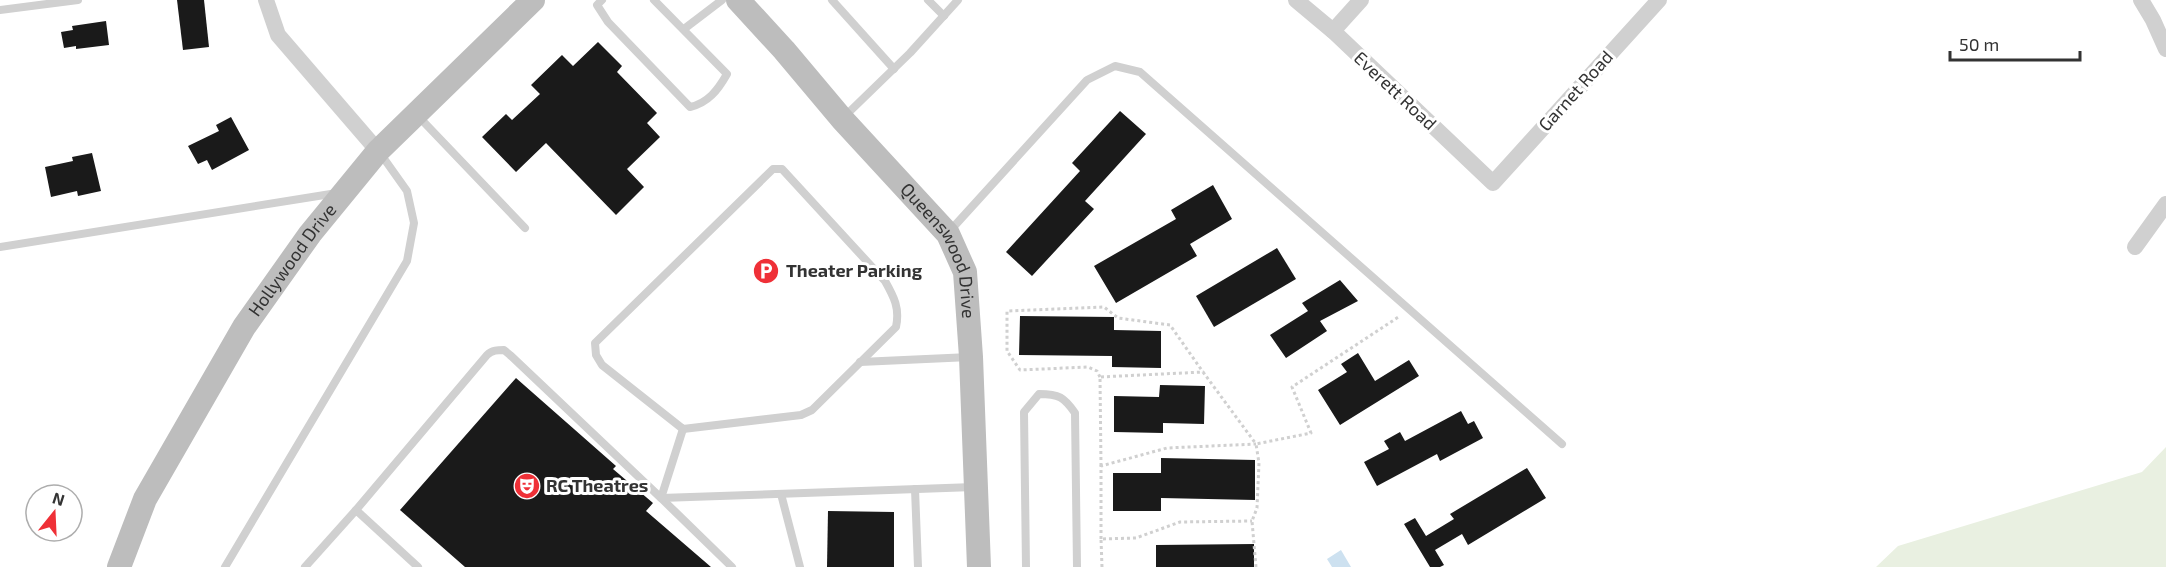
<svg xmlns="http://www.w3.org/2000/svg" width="2166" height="567" font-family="'Exo 2',sans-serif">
<rect width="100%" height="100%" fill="#fff"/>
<!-- green -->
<path fill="#e9f0e1" d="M 2166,447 L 2166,567 L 1876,567 L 1898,546 L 2142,472 Z"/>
<!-- water -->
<path fill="#cde1f0" d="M 1341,550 L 1351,567 L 1332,567 L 1327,559 Z"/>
<!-- building -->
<g fill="#1a1a1a">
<path d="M 177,0 L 204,0 L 209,47 L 183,50 Z"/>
<path d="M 106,21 L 109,45 L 76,49 L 76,46 L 64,48 L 61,32 L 73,30 L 72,26 Z"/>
<path d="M 598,42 L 622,66 L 617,72 L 657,113 L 647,123 L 660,137 L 627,169 L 644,187 L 616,215 L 546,143 L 516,172 L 482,137 L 506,114 L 512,120 L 540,94 L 531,85 L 562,55 L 573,66 Z"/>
<path d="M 1120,111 L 1146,134 L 1085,201 L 1094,209 L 1032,276 L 1006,252 L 1080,171 L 1072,163 Z"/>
<path d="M 231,117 L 249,150 L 212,170 L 207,160 L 198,164 L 188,146 L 219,131 L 216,125 Z"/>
<path d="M 92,153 L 101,191 L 78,196 L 77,191 L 51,197 L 45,167 L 73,161 L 72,157 Z"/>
<path d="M 1213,185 L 1232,219 L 1190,244 L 1197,256 L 1116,303 L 1094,266 L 1176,219 L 1171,210 Z"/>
<path d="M 1277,248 L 1296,279 L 1214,327 L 1196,296 Z"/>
<path d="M 1340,280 L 1358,301 L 1320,321 L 1327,331 L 1286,358 L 1270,335 L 1308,311 L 1302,303 Z"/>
<path d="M 1020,316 L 1114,317 L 1114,330 L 1161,331 L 1161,368 L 1112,367 L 1112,356 L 1019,355 Z"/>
<path d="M 1358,353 L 1375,381 L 1409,360 L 1419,376 L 1340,425 L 1318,390 L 1347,372 L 1341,364 Z"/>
<path d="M 516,378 L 616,466 L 613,469 L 653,503 L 646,511 L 711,567 L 465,567 L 400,510 Z"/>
<path d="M 1160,385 L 1205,386 L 1204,424 L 1163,423 L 1163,433 L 1114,432 L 1114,396 L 1159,397 Z"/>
<path d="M 1461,411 L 1468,424 L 1474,421 L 1483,438 L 1440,461 L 1437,454 L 1377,486 L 1364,462 L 1389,449 L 1384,441 L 1400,432 L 1405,441 Z"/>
<path d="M 1161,458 L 1255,460 L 1255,500 L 1161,498 L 1161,511 L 1113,511 L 1113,473 L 1161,473 Z"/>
<path d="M 1527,468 L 1546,498 L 1468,545 L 1462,534 L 1435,550 L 1444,565 L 1440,567 L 1430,567 L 1404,524 L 1415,518 L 1426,536 L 1454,519 L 1450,514 Z"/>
<path d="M 828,511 L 894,512 L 894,567 L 827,567 Z"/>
<path d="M 1254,544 L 1254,567 L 1156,567 L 1156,545 Z"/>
</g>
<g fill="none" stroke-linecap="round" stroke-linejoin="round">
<!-- path -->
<g stroke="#d0d0d0" stroke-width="3" stroke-dasharray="3 3" stroke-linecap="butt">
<path d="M 1100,377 L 1097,371 L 1088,367 L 1020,370 L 1007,351 L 1007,311 L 1104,307 L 1118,318 L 1170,325 L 1203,372"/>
<path d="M 1101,466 L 1100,377 L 1203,372 L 1256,444"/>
<path d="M 1101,539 L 1101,466 L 1167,448 L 1256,444"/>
<path d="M 1102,567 L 1101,539 L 1136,538 L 1180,522 L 1252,521"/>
<path d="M 1256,567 L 1252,521 L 1257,508 L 1259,463 L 1256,444 L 1311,433 L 1292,387 L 1400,316"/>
</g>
<!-- lane -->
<g stroke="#d0d0d0" stroke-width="8">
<path d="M 602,0 L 597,5 L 608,22 L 690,107 C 708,103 718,90 727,74 L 654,0"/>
<path d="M 832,0 L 894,69"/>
<path d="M 928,0 L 944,16"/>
<path d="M 0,10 L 78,0"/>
<path d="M 684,29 L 722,0"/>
<path d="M 418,116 L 525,228"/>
<path d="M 844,117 L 910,53 L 958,0"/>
<path d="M 773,169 L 782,169 L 885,281 C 894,297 900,308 896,327 L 812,410 L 801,415 L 683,429 L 602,365 L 596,355 L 595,343 Z"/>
<path d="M 948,233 L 1087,80 L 1115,66 L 1140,72 L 1562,444"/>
<path d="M 0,247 L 337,193"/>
<path d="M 860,362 L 970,357"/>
<path d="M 683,429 L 661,498 L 732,567"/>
<path d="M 915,489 L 918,567"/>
<path d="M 781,494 L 800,567"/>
<path d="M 356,510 L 487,355 C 492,350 498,350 504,350 L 510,355 L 661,498 L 974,487"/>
<path d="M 225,567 L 407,261 L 414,223 L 407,191 L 380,153"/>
<path d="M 305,567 L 356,510 L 418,567"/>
<path d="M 1026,567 L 1024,412 L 1039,394 C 1059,394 1064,397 1075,413 L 1077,567"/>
</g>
<!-- street -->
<g stroke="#d0d0d0" stroke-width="16">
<path d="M 266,0 L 278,35 L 378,151"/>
<path d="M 1296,0 L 1333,31 L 1493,183 L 1659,0"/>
<path d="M 2141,0 L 2153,20 L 2166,49"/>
<path d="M 1333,31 L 1361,0"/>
<path d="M 2135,247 L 2166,204"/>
</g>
<!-- secondary -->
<g stroke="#bdbdbd" stroke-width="24">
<path id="s1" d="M 738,0 L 784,50 L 842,119 L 948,234 L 965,272 L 971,357 L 979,567"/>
<path id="s2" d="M 119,567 L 145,499 L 244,327 L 310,234 L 378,151 L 533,0"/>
</g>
</g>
<!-- icons -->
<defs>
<g id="parking-disc" transform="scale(1.35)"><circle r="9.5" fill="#ef3037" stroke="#fff"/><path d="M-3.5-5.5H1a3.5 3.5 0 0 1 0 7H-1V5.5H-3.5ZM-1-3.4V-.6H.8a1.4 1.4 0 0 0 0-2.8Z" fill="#fff"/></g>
<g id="theatre-disc" transform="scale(1.35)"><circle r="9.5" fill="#ef3037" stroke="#fff"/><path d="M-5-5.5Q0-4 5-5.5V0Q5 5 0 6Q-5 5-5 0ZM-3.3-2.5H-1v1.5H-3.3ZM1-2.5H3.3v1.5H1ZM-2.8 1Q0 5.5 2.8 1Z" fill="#fff"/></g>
</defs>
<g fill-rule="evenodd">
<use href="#parking-disc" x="766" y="271"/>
<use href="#theatre-disc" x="527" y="486"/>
</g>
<g text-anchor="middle" stroke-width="6" stroke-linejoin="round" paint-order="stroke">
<!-- street labels -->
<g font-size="18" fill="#333" stroke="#fff">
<text transform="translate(1395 91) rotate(43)" y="6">Everett Road</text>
<text transform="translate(1576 91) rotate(-48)" y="6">Garnet Road</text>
<text dy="6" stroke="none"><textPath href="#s1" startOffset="326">Queenswood Drive</textPath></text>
<text dy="6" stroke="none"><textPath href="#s2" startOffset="354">Hollywood Drive</textPath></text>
</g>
<!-- poi labels -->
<g font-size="18" font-weight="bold" fill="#333" stroke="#fff" text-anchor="start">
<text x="786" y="277">Theater Parking</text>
<text x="546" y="492">RC Theatres</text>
</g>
</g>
<!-- north arrow -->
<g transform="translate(54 513) rotate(18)"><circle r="28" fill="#ffffff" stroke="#adadad" stroke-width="1.5"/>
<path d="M0-4.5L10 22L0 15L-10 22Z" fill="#ef3037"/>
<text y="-9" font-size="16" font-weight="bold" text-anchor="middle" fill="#333333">N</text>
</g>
<!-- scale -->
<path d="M1950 51v9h130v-9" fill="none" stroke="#333333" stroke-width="3"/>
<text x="1959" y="51" font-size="18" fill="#333333" stroke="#ffffff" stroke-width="4.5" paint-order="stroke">50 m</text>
</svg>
